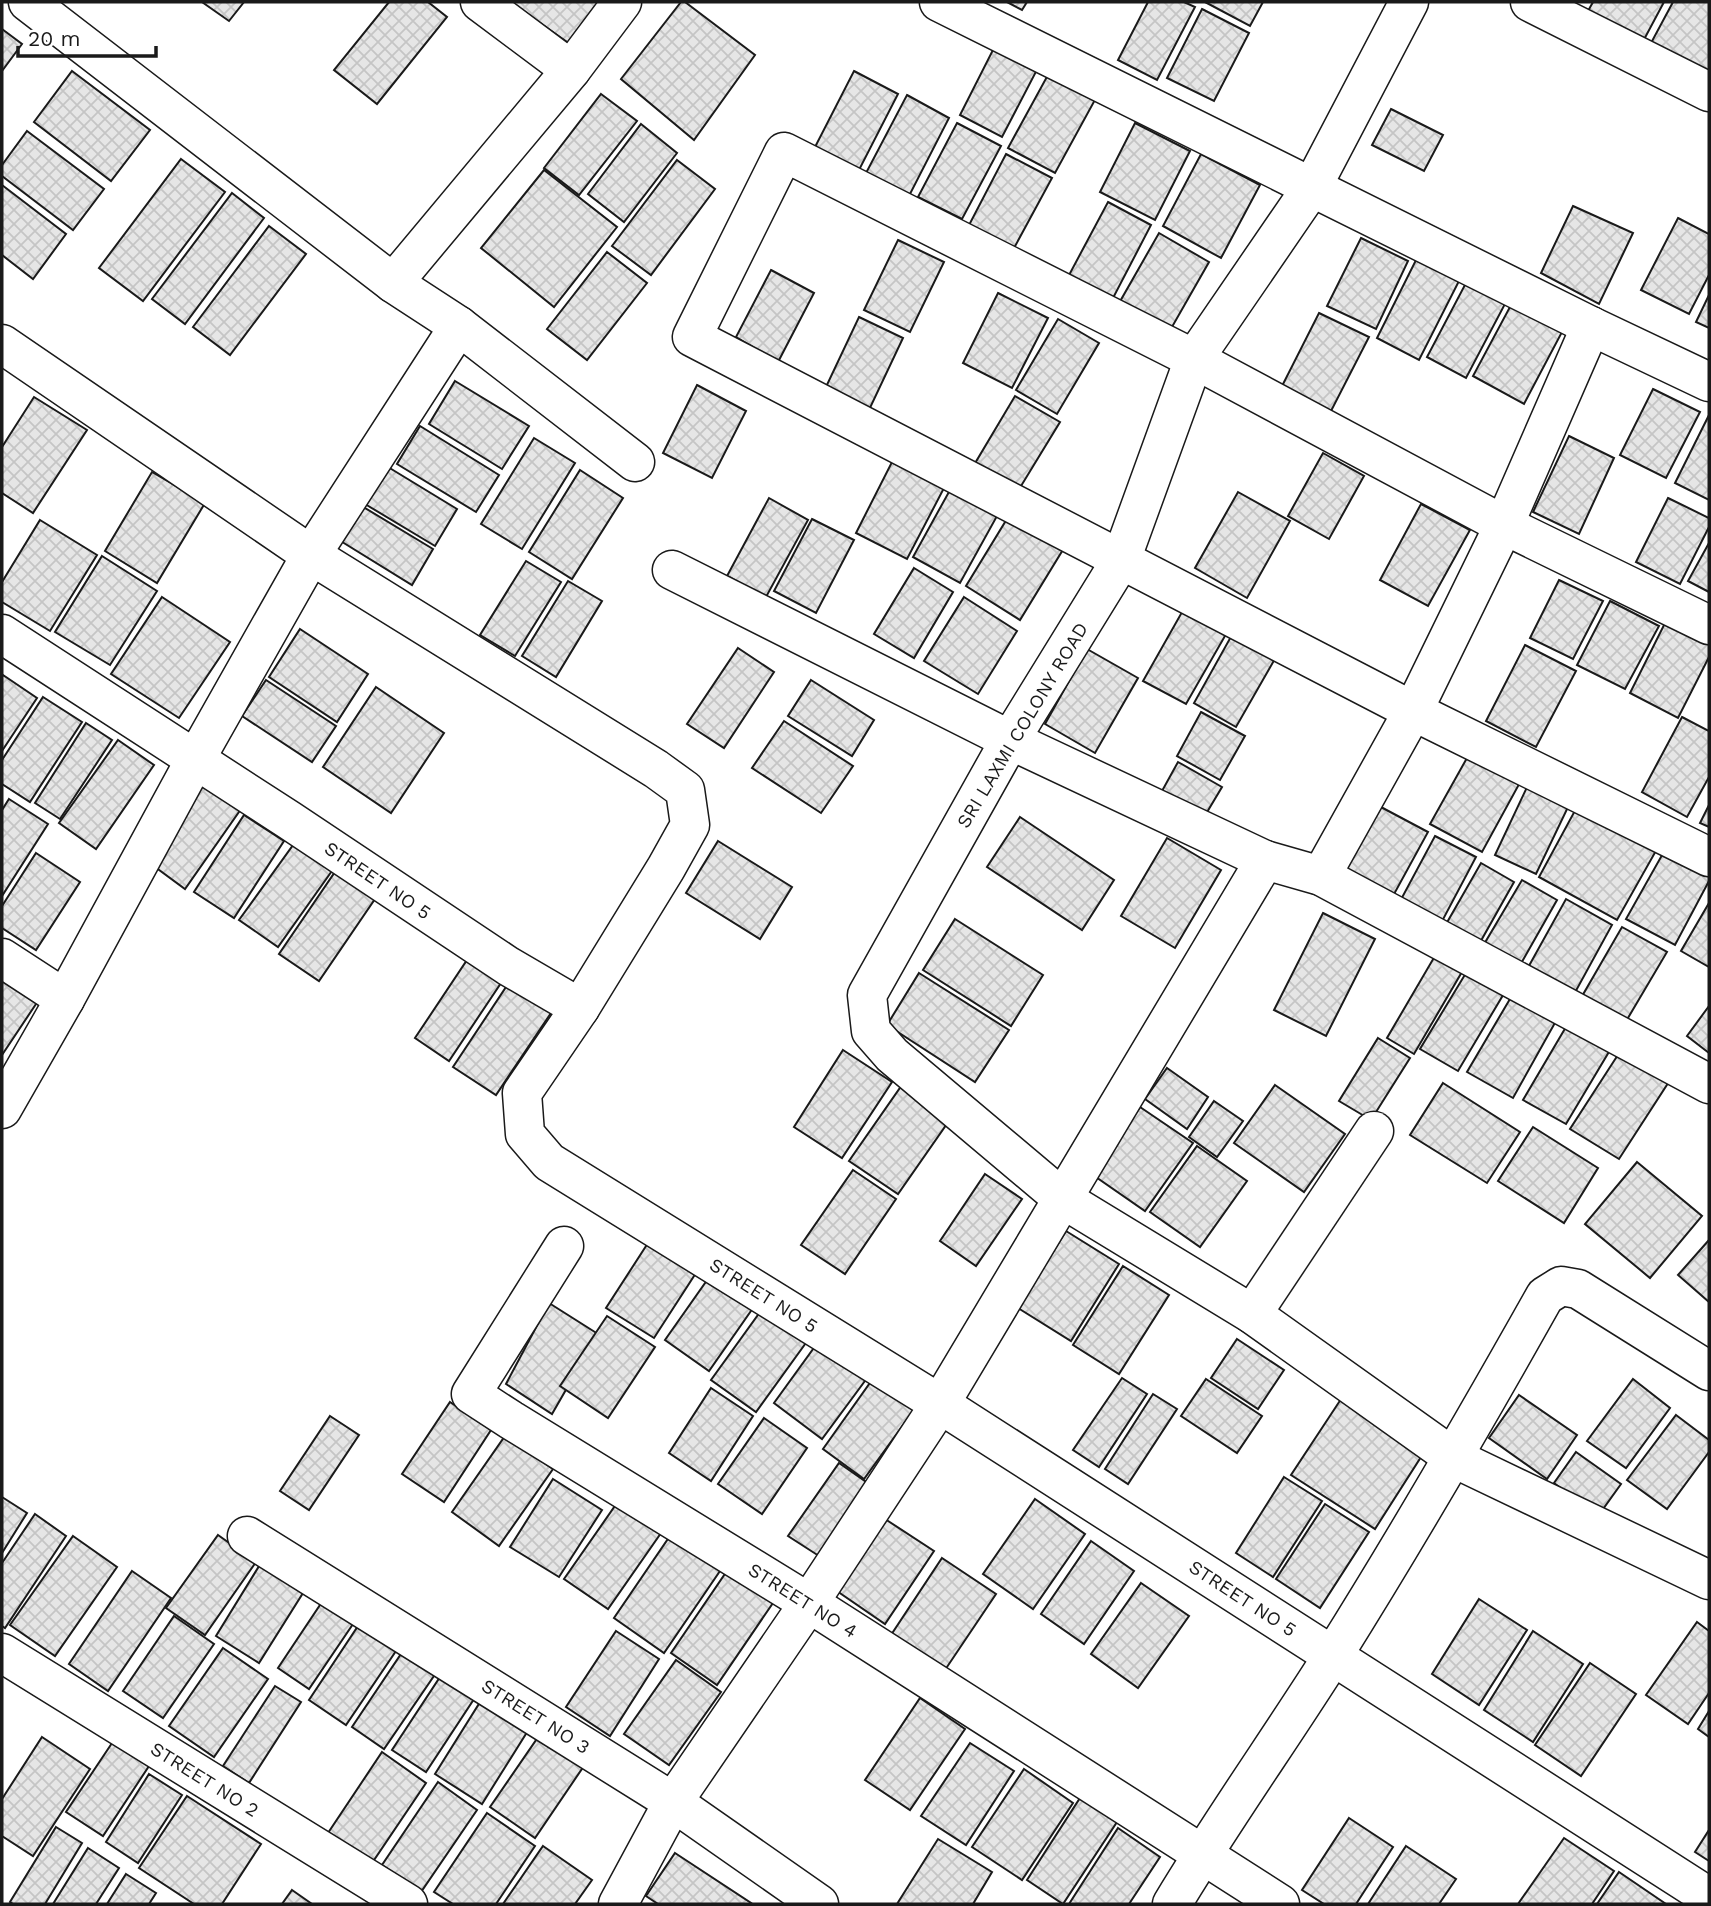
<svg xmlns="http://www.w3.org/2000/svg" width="1711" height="1906" font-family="'Work Sans',sans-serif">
<defs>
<pattern id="building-cross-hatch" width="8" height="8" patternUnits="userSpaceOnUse" patternTransform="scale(1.75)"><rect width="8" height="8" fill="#e6e6e6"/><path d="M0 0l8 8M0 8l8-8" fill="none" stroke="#c5c5c5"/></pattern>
</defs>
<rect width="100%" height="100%" fill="#fff"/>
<!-- building -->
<g fill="url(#building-cross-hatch)" stroke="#1a1a1a" stroke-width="2">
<path d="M 202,2 L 244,2 L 229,21 Z"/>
<path d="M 389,2 L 428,2 L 447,17 L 377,104 L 334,70 Z"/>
<path d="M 510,2 L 600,2 L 570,44 Z"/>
<path d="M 681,2 L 685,2 L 755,55 L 694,140 L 621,79 Z"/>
<path d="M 1007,2 L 1027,2 L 1022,10 Z"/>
<path d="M 1148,2 L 1184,2 L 1195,7 L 1157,80 L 1118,60 Z"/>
<path d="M 1205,2 L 1263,2 L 1250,26 Z"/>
<path d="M 1593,2 L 1664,2 L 1639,49 L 1583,20 Z"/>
<path d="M 1673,2 L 1709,2 L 1709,73 L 1651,43 Z"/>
<path d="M 1202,9 L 1249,33 L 1214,101 L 1167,78 Z"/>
<path d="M 2,29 L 22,44 L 2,71 Z"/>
<path d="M 998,40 L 1041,62 L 1002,137 L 960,115 Z"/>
<path d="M 72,71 L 150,130 L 111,181 L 34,122 Z"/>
<path d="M 854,71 L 898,94 L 859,170 L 815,147 Z"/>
<path d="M 1049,73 L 1096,98 L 1055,173 L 1008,148 Z"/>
<path d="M 601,94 L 637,121 L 579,195 L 544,168 Z"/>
<path d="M 907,95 L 949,118 L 909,196 L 866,173 Z"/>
<path d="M 1391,109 L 1443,135 L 1424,171 L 1372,145 Z"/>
<path d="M 957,123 L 1001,146 L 962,219 L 918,197 Z"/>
<path d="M 1135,123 L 1190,151 L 1155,220 L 1100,192 Z"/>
<path d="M 641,124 L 677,153 L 624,222 L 588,194 Z"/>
<path d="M 27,131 L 104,189 L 73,230 L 2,176 L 2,165 Z"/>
<path d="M 1006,154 L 1052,178 L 1013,250 L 968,227 Z"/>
<path d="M 1201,154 L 1260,185 L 1221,258 L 1163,226 Z"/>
<path d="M 181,159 L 225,192 L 143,301 L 99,268 Z"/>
<path d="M 677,160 L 715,189 L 651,275 L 612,246 Z"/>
<path d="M 544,170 L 617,227 L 554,307 L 481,248 Z"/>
<path d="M 2,185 L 66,234 L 33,279 L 2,255 Z"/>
<path d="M 232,193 L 264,218 L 185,324 L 152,299 Z"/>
<path d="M 1108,202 L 1151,225 L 1112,300 L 1068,277 Z"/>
<path d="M 1573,206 L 1633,233 L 1599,304 L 1541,273 Z"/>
<path d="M 1678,218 L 1709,234 L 1709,275 L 1689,314 L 1641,290 Z"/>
<path d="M 269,226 L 306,254 L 230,355 L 193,327 Z"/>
<path d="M 1159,233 L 1209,262 L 1168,334 L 1118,305 Z"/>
<path d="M 1361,238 L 1408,261 L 1376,329 L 1327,306 Z"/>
<path d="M 898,240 L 944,262 L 910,332 L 864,310 Z"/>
<path d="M 607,252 L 647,283 L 587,360 L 547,329 Z"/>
<path d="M 1417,258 L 1460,279 L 1419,360 L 1377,338 Z"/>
<path d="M 771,270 L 814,293 L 778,362 L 736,337 Z"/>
<path d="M 1467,281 L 1506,302 L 1466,378 L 1427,357 Z"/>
<path d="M 998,293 L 1048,318 L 1012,388 L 963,363 Z"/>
<path d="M 1709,295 L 1709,328 L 1696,322 Z"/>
<path d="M 1511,305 L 1562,332 L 1524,404 L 1473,376 Z"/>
<path d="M 1319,313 L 1369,337 L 1330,413 L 1281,388 Z"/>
<path d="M 859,317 L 903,338 L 869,410 L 825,389 Z"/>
<path d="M 1058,319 L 1099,343 L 1057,414 L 1016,390 Z"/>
<path d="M 455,381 L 529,426 L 502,469 L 429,424 Z"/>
<path d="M 697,385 L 746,411 L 712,478 L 663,453 Z"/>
<path d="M 1653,389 L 1700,412 L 1666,478 L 1620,455 Z"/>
<path d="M 1015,396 L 1060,422 L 1018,491 L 974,465 Z"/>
<path d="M 34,397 L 87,430 L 33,513 L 2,493 L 2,447 Z"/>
<path d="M 1709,415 L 1709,500 L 1675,483 Z"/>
<path d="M 420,426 L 499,475 L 476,512 L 397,464 Z"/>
<path d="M 1569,436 L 1614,458 L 1579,534 L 1533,512 Z"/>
<path d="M 534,438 L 575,463 L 522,549 L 481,524 Z"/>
<path d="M 1323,453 L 1364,476 L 1329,539 L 1288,516 Z"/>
<path d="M 892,462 L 944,488 L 907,559 L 856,533 Z"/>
<path d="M 388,467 L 457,509 L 435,546 L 365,504 Z"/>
<path d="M 580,470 L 623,498 L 572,579 L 529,552 Z"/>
<path d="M 152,472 L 205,503 L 157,583 L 105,551 Z"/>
<path d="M 950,490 L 997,516 L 960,583 L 913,557 Z"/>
<path d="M 1238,492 L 1290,521 L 1247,598 L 1195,568 Z"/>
<path d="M 769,498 L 808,520 L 766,597 L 727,576 Z"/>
<path d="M 1668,498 L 1709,518 L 1709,527 L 1680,584 L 1636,562 Z"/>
<path d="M 1421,504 L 1470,530 L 1428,606 L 1380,580 Z"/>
<path d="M 360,505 L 433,549 L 412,585 L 339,540 Z"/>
<path d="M 1010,514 L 1064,548 L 1020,620 L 966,586 Z"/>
<path d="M 812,519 L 854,540 L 816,613 L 774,591 Z"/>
<path d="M 40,520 L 97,555 L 50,631 L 2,602 L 2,582 Z"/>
<path d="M 1709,543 L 1709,592 L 1688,581 Z"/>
<path d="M 102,556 L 157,591 L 110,665 L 55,632 Z"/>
<path d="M 526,561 L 561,582 L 515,656 L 480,635 Z"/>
<path d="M 914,568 L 953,592 L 914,658 L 874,634 Z"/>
<path d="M 1559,580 L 1603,601 L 1573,659 L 1530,638 Z"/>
<path d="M 568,581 L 602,601 L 556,677 L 522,656 Z"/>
<path d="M 162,597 L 230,642 L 179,718 L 111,674 Z"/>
<path d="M 964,597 L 1017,631 L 978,694 L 924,661 Z"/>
<path d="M 1610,601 L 1659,626 L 1625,689 L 1577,665 Z"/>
<path d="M 1186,605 L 1229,629 L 1186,704 L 1143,681 Z"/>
<path d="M 1666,621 L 1709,643 L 1709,657 L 1678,718 L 1630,693 Z"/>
<path d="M 300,629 L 368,674 L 337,722 L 269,677 Z"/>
<path d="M 1233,633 L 1276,657 L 1236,727 L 1194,703 Z"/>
<path d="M 1525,645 L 1576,671 L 1536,747 L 1486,721 Z"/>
<path d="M 738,648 L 774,672 L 724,748 L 687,724 Z"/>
<path d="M 1087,649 L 1138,678 L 1095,753 L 1045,724 Z"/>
<path d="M 3,675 L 37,698 L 2,751 L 2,677 Z"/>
<path d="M 266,680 L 336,726 L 312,762 L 242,716 Z"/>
<path d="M 811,680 L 874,720 L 852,756 L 788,716 Z"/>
<path d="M 376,687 L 444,733 L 391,813 L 323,767 Z"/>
<path d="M 43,697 L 82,722 L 30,802 L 2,784 L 2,760 Z"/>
<path d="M 1201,712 L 1245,736 L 1220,780 L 1177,756 Z"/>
<path d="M 1682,717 L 1709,731 L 1709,777 L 1687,817 L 1642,792 Z"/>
<path d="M 784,721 L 853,766 L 821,813 L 752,768 Z"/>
<path d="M 86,723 L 112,740 L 60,819 L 35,803 Z"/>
<path d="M 118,740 L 154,765 L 96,849 L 59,823 Z"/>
<path d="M 1472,749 L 1523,777 L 1482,852 L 1430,824 Z"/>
<path d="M 1178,762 L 1222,787 L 1200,824 L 1157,800 Z"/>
<path d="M 201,782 L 241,809 L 185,889 L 147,861 Z"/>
<path d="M 1528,785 L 1569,805 L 1536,874 L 1495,855 Z"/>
<path d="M 9,799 L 48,824 L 2,896 L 2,810 Z"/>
<path d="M 1578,805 L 1657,849 L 1617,920 L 1539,877 Z"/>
<path d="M 1709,805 L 1709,827 L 1700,823 Z"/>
<path d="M 1379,806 L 1428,832 L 1393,896 L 1345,870 Z"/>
<path d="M 244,815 L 284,841 L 234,918 L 194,892 Z"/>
<path d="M 1020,817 L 1114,880 L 1082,930 L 987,867 Z"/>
<path d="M 1435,836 L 1476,857 L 1439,927 L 1398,905 Z"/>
<path d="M 1167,838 L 1221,870 L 1175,948 L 1121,916 Z"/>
<path d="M 296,841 L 334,868 L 278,947 L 239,920 Z"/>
<path d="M 718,841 L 792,887 L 760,939 L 686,893 Z"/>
<path d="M 1666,848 L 1709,871 L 1709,881 L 1675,945 L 1626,919 Z"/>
<path d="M 36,853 L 80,882 L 36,950 L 2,928 L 2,906 Z"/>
<path d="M 1481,863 L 1514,882 L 1478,946 L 1445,926 Z"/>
<path d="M 337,869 L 377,896 L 319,981 L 279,954 Z"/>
<path d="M 1522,880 L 1557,900 L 1519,967 L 1483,946 Z"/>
<path d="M 1566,899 L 1612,925 L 1572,998 L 1525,973 Z"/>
<path d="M 1709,903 L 1709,967 L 1681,951 Z"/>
<path d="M 1323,913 L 1375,939 L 1326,1036 L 1274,1010 Z"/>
<path d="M 955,919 L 1043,975 L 1011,1026 L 923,970 Z"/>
<path d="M 1622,927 L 1667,952 L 1625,1023 L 1581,998 Z"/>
<path d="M 1439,949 L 1466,965 L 1414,1054 L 1387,1038 Z"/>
<path d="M 469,957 L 503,980 L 449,1061 L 415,1038 Z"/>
<path d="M 1472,963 L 1509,985 L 1458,1071 L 1420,1049 Z"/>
<path d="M 2,967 L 42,995 L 2,1055 Z"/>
<path d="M 919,973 L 1009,1030 L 975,1082 L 887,1025 Z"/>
<path d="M 510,981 L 553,1010 L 496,1095 L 453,1067 Z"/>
<path d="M 1517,987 L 1561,1012 L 1513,1098 L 1467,1072 Z"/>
<path d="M 1709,1006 L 1709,1053 L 1687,1036 Z"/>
<path d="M 1573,1015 L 1616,1040 L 1566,1124 L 1523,1100 Z"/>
<path d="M 1378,1038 L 1410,1058 L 1371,1120 L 1339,1101 Z"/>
<path d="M 1623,1047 L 1672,1077 L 1619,1159 L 1570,1129 Z"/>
<path d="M 843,1050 L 892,1082 L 842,1158 L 794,1127 Z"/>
<path d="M 1167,1068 L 1208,1097 L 1187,1129 L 1145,1099 Z"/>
<path d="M 1443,1083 L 1520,1132 L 1487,1183 L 1410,1135 Z"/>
<path d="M 902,1085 L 951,1118 L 898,1194 L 849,1161 Z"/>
<path d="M 1275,1085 L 1345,1134 L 1304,1192 L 1234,1143 Z"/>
<path d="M 1214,1101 L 1243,1121 L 1217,1157 L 1189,1137 Z"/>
<path d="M 1140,1107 L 1193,1143 L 1145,1211 L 1093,1175 Z"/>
<path d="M 1533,1127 L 1598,1168 L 1564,1223 L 1498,1181 Z"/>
<path d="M 1197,1146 L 1247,1181 L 1200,1247 L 1150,1212 Z"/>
<path d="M 1637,1162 L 1702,1216 L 1650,1278 L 1585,1224 Z"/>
<path d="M 853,1170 L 896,1199 L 845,1274 L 801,1245 Z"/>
<path d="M 985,1174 L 1022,1199 L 976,1266 L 940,1241 Z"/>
<path d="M 657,1229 L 705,1259 L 654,1338 L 606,1308 Z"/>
<path d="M 1066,1231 L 1119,1264 L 1071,1341 L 1018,1308 Z"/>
<path d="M 1709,1240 L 1709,1302 L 1678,1275 Z"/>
<path d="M 717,1266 L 760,1298 L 709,1371 L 665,1340 Z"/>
<path d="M 1123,1266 L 1169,1295 L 1119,1374 L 1073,1345 Z"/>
<path d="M 549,1303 L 598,1334 L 552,1414 L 506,1384 Z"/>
<path d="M 763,1308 L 808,1340 L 756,1412 L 711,1380 Z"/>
<path d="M 607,1316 L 655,1347 L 608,1418 L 560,1386 Z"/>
<path d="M 824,1334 L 873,1370 L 822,1439 L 774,1403 Z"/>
<path d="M 1237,1339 L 1284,1370 L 1258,1409 L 1211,1378 Z"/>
<path d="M 877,1373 L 919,1403 L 864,1479 L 823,1449 Z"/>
<path d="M 1122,1378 L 1147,1394 L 1099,1467 L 1073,1450 Z"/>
<path d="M 1206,1379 L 1262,1416 L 1237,1453 L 1181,1416 Z"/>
<path d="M 1633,1379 L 1670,1408 L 1626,1468 L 1587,1441 Z"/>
<path d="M 711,1388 L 753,1416 L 711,1481 L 669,1453 Z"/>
<path d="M 1345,1393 L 1428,1446 L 1375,1529 L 1291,1475 Z"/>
<path d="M 1153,1394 L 1177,1409 L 1128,1484 L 1105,1469 Z"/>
<path d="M 1519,1395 L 1577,1435 L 1547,1479 L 1489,1438 Z"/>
<path d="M 450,1402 L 491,1430 L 444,1502 L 402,1474 Z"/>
<path d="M 1676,1415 L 1709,1440 L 1709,1452 L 1667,1509 L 1627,1480 Z"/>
<path d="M 330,1416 L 359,1435 L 309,1510 L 280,1491 Z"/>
<path d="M 764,1418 L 807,1448 L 762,1514 L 718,1484 Z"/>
<path d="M 505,1436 L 553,1469 L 499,1546 L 452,1512 Z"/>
<path d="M 1576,1452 L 1621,1484 L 1598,1516 L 1554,1483 Z"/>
<path d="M 839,1463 L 869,1484 L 819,1556 L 788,1536 Z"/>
<path d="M 1284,1477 L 1322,1501 L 1273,1577 L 1236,1553 Z"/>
<path d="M 553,1479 L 602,1510 L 559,1577 L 510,1547 Z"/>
<path d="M 2,1497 L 27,1513 L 2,1553 Z"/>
<path d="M 1035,1499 L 1085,1534 L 1033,1609 L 983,1574 Z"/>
<path d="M 617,1503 L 661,1533 L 608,1609 L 564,1579 Z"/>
<path d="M 1325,1504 L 1369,1532 L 1320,1608 L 1276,1579 Z"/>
<path d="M 35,1514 L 66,1536 L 5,1628 L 2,1626 L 2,1563 Z"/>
<path d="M 882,1517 L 934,1551 L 885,1624 L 834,1589 Z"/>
<path d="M 672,1533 L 722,1568 L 664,1653 L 614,1618 Z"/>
<path d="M 218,1535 L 256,1562 L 205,1635 L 166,1608 Z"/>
<path d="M 73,1536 L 117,1567 L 55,1656 L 10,1625 Z"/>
<path d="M 1091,1541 L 1134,1571 L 1084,1644 L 1041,1614 Z"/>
<path d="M 264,1558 L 308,1585 L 259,1663 L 216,1636 Z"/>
<path d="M 942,1558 L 996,1594 L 945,1670 L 891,1635 Z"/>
<path d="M 729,1568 L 775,1600 L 717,1685 L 671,1653 Z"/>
<path d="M 132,1571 L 171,1598 L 108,1691 L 69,1664 Z"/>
<path d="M 1141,1583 L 1189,1616 L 1138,1688 L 1091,1654 Z"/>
<path d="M 1479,1599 L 1527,1630 L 1479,1705 L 1432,1674 Z"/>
<path d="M 322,1602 L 353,1624 L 309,1689 L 278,1668 Z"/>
<path d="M 174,1616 L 214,1644 L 163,1718 L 123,1691 Z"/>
<path d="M 362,1620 L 400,1645 L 346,1725 L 309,1700 Z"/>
<path d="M 1697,1622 L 1709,1631 L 1709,1693 L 1688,1724 L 1646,1695 Z"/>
<path d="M 616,1631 L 659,1659 L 610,1736 L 566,1707 Z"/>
<path d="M 1533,1631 L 1583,1664 L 1533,1742 L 1484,1710 Z"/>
<path d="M 223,1648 L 268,1679 L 214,1757 L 169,1726 Z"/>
<path d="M 405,1648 L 438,1670 L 384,1749 L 352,1727 Z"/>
<path d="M 676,1660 L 721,1692 L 669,1765 L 624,1734 Z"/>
<path d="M 1590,1663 L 1636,1694 L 1581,1776 L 1535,1745 Z"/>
<path d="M 442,1674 L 476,1696 L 426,1772 L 392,1750 Z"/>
<path d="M 275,1686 L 301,1702 L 249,1783 L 223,1766 Z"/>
<path d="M 920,1698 L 965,1729 L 910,1810 L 865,1780 Z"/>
<path d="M 482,1699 L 529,1729 L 482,1804 L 435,1774 Z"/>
<path d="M 1709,1711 L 1709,1737 L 1698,1729 Z"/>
<path d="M 543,1730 L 588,1760 L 535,1838 L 490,1807 Z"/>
<path d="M 42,1737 L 90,1769 L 33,1856 L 2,1836 L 2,1799 Z"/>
<path d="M 112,1743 L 149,1766 L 103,1836 L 66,1812 Z"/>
<path d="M 970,1743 L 1014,1771 L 966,1845 L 921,1816 Z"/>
<path d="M 382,1752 L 426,1783 L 372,1863 L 328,1833 Z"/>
<path d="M 1024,1769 L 1073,1803 L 1022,1880 L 972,1847 Z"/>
<path d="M 149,1774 L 182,1795 L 138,1863 L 106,1842 Z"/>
<path d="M 438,1782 L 477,1810 L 421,1892 L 382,1865 Z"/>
<path d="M 187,1796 L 261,1844 L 222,1904 L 194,1904 L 139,1868 Z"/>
<path d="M 1080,1798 L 1117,1822 L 1063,1904 L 1027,1880 Z"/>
<path d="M 487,1813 L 535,1846 L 496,1904 L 453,1904 L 434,1892 Z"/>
<path d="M 1349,1818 L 1393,1847 L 1356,1904 L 1324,1904 L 1302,1890 Z"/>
<path d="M 56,1827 L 82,1843 L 45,1904 L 13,1904 L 10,1902 Z"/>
<path d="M 1118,1828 L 1160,1857 L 1129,1904 L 1069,1904 Z"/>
<path d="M 1709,1830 L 1709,1861 L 1695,1852 Z"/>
<path d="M 1564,1838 L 1614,1871 L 1592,1904 L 1518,1904 Z"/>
<path d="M 938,1839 L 992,1872 L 973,1904 L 897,1904 Z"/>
<path d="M 543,1846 L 592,1880 L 575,1904 L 503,1904 Z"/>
<path d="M 1406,1846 L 1456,1879 L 1439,1904 L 1368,1904 Z"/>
<path d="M 88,1848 L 119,1868 L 96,1904 L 53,1904 Z"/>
<path d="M 675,1853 L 751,1903 L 750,1904 L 658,1904 L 646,1896 Z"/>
<path d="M 1619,1872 L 1666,1904 L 1597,1904 Z"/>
<path d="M 126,1874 L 156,1893 L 149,1904 L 107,1904 Z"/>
<path d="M 292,1890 L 312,1904 L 282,1904 Z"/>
</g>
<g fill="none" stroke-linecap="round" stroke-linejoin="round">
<!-- minor casing -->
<g stroke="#1a1a1a" stroke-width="41">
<g id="minor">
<path d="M 28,2 L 393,283 L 459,326 L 635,462"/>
<path d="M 480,2 L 571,70"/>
<path d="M 939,2 L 1591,326 L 1709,382"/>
<path d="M 1409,2 L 1312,187 L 1194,359 L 1121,560 L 1010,740 L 867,995 L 871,1031 L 892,1055 L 1063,1199 L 1252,1314 L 1454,1458 L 1709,1580"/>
<path d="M 1530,2 L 1709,92"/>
<path d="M 393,283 L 571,70 L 622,2"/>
<path d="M 2,344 L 311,555 L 656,769 L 685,790 L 690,825 L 666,868 L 580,1008"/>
<path d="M 672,570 L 1010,740 L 1265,860"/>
<path d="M 1709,625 L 1504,525 L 1194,359 L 784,152 L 692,337 L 1413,711 L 1709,857"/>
<path d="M 2,634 L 289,820 L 508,966 L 580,1008 L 522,1093 L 525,1134 L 549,1162 L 940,1404 L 1709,1897"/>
<path d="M 1321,876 L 1413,711 L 1504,525 L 1591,326"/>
<path d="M 2,958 L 65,999"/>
<path d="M 2,1109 L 65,999 L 195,760 L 311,555 L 459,326"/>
<path d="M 564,1246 L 471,1394 L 511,1420 L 809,1603 L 1280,1904"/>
<path d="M 1252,1314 L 1374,1131"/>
<path d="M 247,1536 L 673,1802 L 819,1904"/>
<path d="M 2,1653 L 408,1904"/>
<path d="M 618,1904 L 673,1802 L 809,1603 L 940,1404 L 1265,860 L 1321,876 L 1709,1084"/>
<path d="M 1172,1904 C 1223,1819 1281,1738 1334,1654 C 1408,1536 1477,1417 1545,1296 L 1561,1286 L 1578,1289 L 1709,1371"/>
</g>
</g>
<!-- minor -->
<use href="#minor" stroke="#fff" stroke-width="38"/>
</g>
<g text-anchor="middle" stroke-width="5" stroke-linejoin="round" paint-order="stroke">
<!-- street labels -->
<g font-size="19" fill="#1a1a1a" stroke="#fff">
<text transform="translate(1022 725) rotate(-59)" y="7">SRI LAXMI COLONY ROAD</text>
<text transform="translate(378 880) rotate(34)" y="7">STREET NO 5</text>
<text transform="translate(764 1295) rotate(32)" y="7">STREET NO 5</text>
<text transform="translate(1243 1598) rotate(33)" y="7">STREET NO 5</text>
<text transform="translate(803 1600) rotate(32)" y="7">STREET NO 4</text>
<text transform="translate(536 1716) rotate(32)" y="7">STREET NO 3</text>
<text transform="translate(205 1779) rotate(32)" y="7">STREET NO 2</text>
</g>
</g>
<!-- border -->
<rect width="1711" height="1906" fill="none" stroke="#1a1a1a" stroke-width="7"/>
<!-- scale -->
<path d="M18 46v10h138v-10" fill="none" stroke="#1a1a1a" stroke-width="3.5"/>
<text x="28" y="46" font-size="21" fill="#1a1a1a" stroke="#ffffff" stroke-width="5" paint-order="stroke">20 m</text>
</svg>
